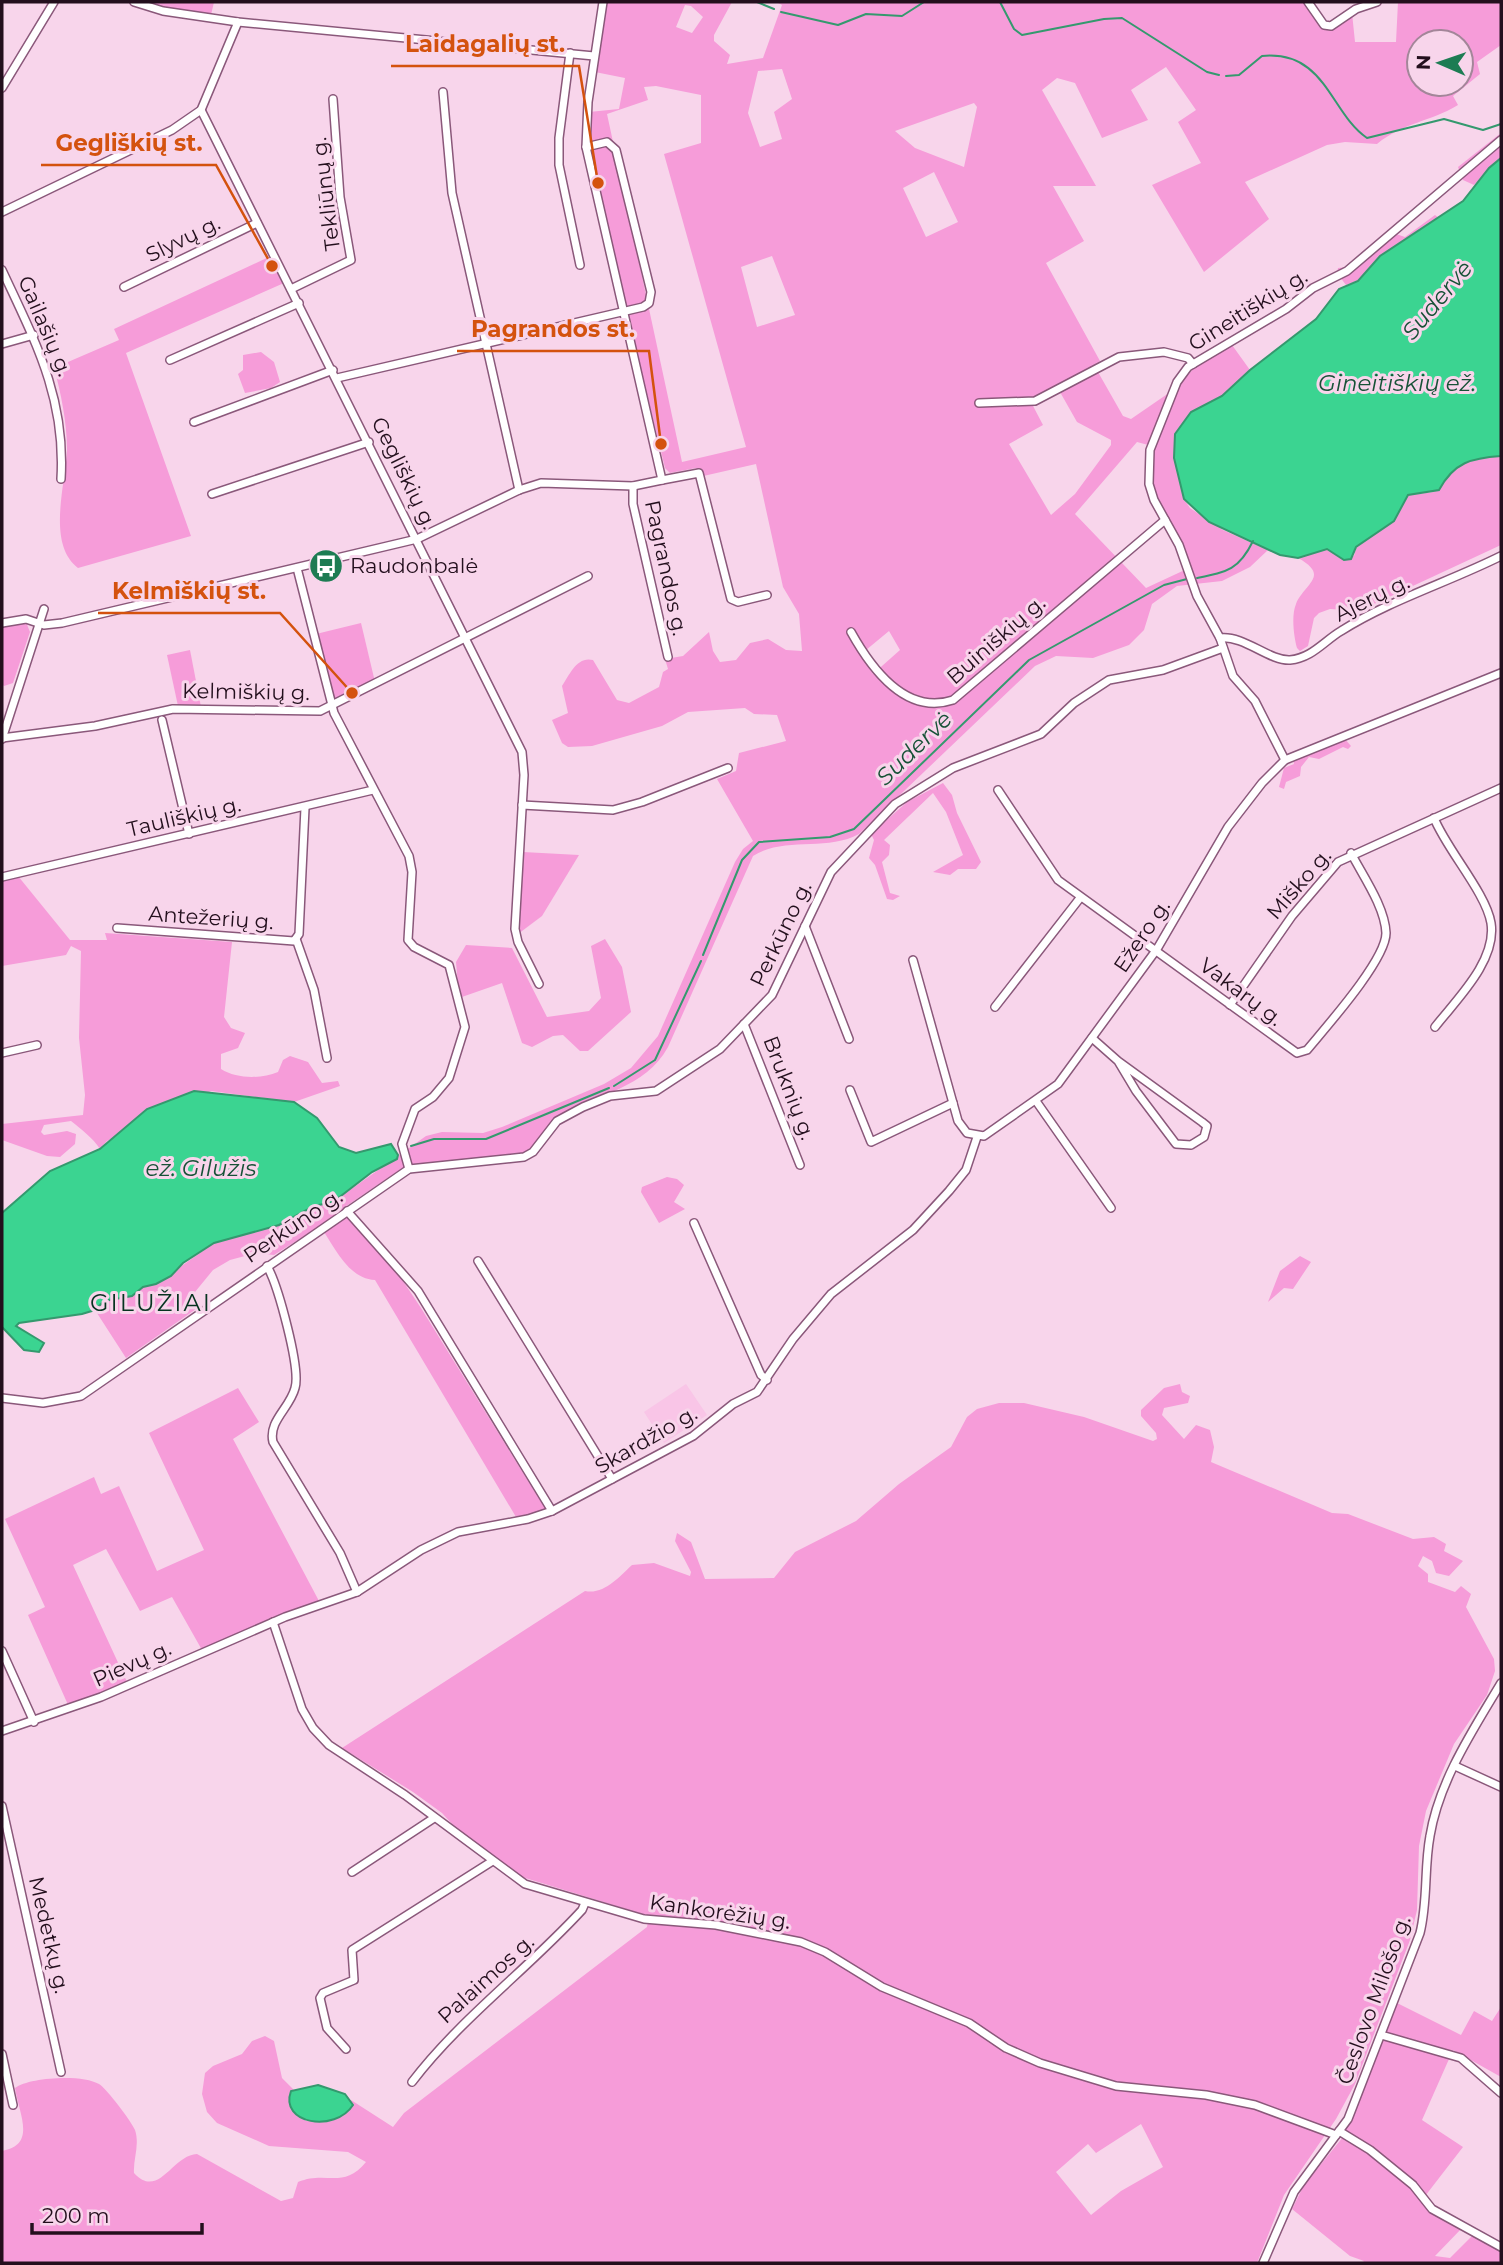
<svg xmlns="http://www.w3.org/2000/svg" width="1503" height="2265" font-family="Montserrat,sans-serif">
<rect width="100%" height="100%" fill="#f8d5eb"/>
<!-- built -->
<path fill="#f9c5e7" d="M 686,1384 L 707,1415 L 664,1443 L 644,1412 Z"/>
<!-- green -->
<g fill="#f69cd9" fill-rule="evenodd">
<path d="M 140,2 L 214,2 L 211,15 Z"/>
<path d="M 605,2 L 732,2 L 714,35 L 714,41 L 730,55 L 727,64 L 763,58 L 782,5 L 776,2 L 1304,2 L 1322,26 L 1352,13 L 1355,42 L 1396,42 L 1398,2 L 1501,2 L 1501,45 L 1477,62 L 1480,74 L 1453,96 L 1458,105 C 1430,122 1404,122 1377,144 L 1345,142 L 1327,145 L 1245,182 L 1269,219 L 1204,272 L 1152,185 L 1201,163 L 1178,122 L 1196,110 L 1166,67 L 1131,90 L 1148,120 L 1102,138 L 1075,83 L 1057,78 L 1042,90 L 1096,186 L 1053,186 L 1084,241 L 1046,263 L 1100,361 L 1094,365 L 1123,416 L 1131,419 L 1179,386 L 1193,369 L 1232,345 L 1250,370 L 1222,396 L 1191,412 L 1174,458 L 1184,499 L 1190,508 L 1223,530 L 1268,550 L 1250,567 L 1222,581 L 1177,586 L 1152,604 L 1144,630 L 1129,645 L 1093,658 L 1056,656 L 1035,666 L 859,834 C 826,852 784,836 753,856 L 668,1047 C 645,1089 598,1093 559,1116 C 543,1126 538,1147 522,1155 L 404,1167 L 342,1209 L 401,1278 L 421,1308 L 546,1510 L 516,1517 L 375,1280 C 348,1279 334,1246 320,1226 L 274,1255 L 256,1253 L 230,1260 L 213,1270 L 195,1292 L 196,1309 L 126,1358 L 95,1310 L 104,1301 L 132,1296 L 143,1287 L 156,1284 L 214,1243 L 279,1225 L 314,1206 L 333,1202 L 426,1136 L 442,1132 L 483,1133 L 502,1127 L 604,1084 L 631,1068 L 658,1036 L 735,862 L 743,849 L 753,841 L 717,779 L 736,771 L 739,753 L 786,741 L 777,715 L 754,714 L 745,708 L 688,712 L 662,726 L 592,746 L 568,747 L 562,743 L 552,720 L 568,713 L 562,686 C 570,674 577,656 593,660 L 617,700 L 629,703 L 659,687 L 663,672 L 668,669 L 665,659 L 683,656 L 709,632 L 713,651 L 720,662 L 736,660 L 750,643 L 768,639 L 786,650 L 802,651 L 799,614 L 783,587 L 756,464 L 699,477 L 696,468 L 670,473 L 665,468 L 592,169 L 589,112 L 619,109 L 625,78 L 595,72 ZM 685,5 L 691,6 L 703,17 L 692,33 L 676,27 ZM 1419,42 L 1461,42 L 1461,84 L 1419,84 ZM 782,69 L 792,99 L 774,112 L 782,139 L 760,147 L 748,113 L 758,71 ZM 656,86 L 701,95 L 701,143 L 664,154 L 746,447 L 682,462 L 607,114 L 648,100 L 644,87 ZM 974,103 L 977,107 L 964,167 L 915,148 L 895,131 ZM 934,172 L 958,222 L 926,237 L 903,188 ZM 772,256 L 795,315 L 757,327 L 741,267 ZM 1060,392 L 1077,422 L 1111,440 L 1111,445 L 1075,494 L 1051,515 L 1009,444 L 1043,425 L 1032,404 ZM 1137,442 L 1152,446 L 1152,487 L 1189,568 L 1146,588 L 1075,514 ZM 889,631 L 900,650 L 873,674 L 860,655 Z"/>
<path d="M 1501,133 L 1501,158 L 1474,185 L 1463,180 L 1458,167 Z"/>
<path d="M 1435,215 L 1439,218 L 1380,256 L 1358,281 L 1346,285 L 1337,273 L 1338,268 L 1348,267 L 1396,234 L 1405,237 Z"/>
<path d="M 271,256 L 284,283 L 126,353 L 191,536 L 78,568 C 46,543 66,484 67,449 C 67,423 61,393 54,368 L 119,340 L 114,329 Z"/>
<path d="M 261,352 L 274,362 L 280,382 L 271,388 L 245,393 L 238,374 L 243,370 L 243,355 Z"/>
<path d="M 1501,456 L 1501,545 L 1359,611 L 1330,609 L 1319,613 L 1314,618 L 1308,646 L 1300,651 L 1297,648 C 1294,637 1291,616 1296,604 C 1304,584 1331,576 1298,558 L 1327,549 L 1354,556 L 1356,548 L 1393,521 L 1408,495 L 1434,492 C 1456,464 1466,458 1501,456 Z"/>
<path d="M 26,622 L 30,632 L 13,683 L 4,686 L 2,684 L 2,626 Z"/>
<path d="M 361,623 L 375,682 L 335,700 L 316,634 Z"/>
<path d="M 190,650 L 201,707 L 178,706 L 167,655 Z"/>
<path d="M 1344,738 L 1351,746 L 1348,749 L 1343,747 L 1319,759 L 1309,757 L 1301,767 L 1300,776 L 1286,782 L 1284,789 L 1279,787 L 1284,768 L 1294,764 L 1293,760 Z"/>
<path d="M 943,783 L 952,795 L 957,813 L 981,862 L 976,869 L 958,869 L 950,875 L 933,872 L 963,855 L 946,812 L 933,793 L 884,840 L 890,845 L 889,855 L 882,862 L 890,893 L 900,896 L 893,900 L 887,899 L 875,865 L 869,858 L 874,840 L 871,834 L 907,802 Z"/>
<path d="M 523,852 L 579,855 L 542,916 L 518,934 Z"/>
<path d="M 18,876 L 70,940 L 107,940 L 105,933 L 232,942 L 224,1017 L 231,1028 L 245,1033 L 238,1048 L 221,1054 L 221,1069 C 237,1079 261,1079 278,1072 L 283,1060 L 290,1056 L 308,1062 L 322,1083 L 338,1081 L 340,1086 L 294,1102 L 211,1091 L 107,1141 L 100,1149 C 93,1138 81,1129 71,1121 L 44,1125 L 41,1132 L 44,1135 L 67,1131 L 76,1134 L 75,1144 L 60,1157 L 47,1156 L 2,1140 L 2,1124 L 83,1115 L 85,1095 L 79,1038 L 81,951 L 71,946 L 66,955 L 2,966 L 2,880 Z"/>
<path d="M 605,939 L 622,967 L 631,1012 L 588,1051 L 580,1051 L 563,1035 L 553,1036 L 532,1047 L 522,1043 L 502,983 L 459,998 L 456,962 L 466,945 L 512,948 L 547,1017 L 589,1011 L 601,998 L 591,946 Z"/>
<path d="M 667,1177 L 677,1179 L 684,1185 L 674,1202 L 685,1209 L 659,1223 L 641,1192 L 642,1187 Z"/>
<path d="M 1300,1256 L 1311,1262 L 1293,1289 L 1284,1288 L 1268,1302 L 1280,1271 Z"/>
<path d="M 1180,1384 L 1182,1392 L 1190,1396 L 1188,1403 L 1164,1408 L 1162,1415 L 1184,1439 L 1196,1425 L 1210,1430 L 1214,1447 L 1211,1462 L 1332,1513 L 1348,1514 L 1413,1539 L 1434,1537 L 1446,1544 L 1444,1551 L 1463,1561 L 1449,1576 L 1436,1573 L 1432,1561 L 1423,1556 L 1418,1566 L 1428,1574 L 1428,1582 L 1455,1592 L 1461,1586 L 1471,1594 L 1466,1607 L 1494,1659 L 1495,1671 L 1487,1695 L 1454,1744 L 1426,1811 L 1419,1846 L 1417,1910 L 1410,1940 L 1355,2084 L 1336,2119 L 1284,2195 L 1257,2263 L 2,2263 L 2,2151 C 37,2145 19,2114 15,2088 C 29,2077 83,2074 99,2084 C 106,2088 132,2122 135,2130 C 140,2145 133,2159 134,2173 C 159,2200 172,2155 197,2154 L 281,2201 L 293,2198 L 298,2182 C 326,2170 343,2190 366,2162 L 348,2152 L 269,2146 L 217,2123 L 207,2112 L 202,2094 L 205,2073 L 213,2066 L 242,2054 L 252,2041 L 265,2036 L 274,2041 L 282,2078 L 294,2090 L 291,2091 L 292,2105 L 306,2121 L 340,2117 L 352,2105 L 351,2100 L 393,2127 L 404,2113 L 647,1927 L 649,1916 L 522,1877 L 463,1836 L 442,1813 L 413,1792 L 342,1748 L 585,1591 C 604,1595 619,1577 632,1565 L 654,1563 L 690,1576 L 691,1572 L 675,1541 L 677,1533 L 691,1542 L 705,1579 L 774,1578 L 795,1552 L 856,1521 L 899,1484 L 951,1447 L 967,1417 L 977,1409 L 999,1403 L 1024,1403 L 1084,1417 L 1153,1441 L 1157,1439 L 1156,1433 L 1141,1416 L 1141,1410 L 1164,1388 ZM 1141,2124 L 1163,2167 L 1121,2191 L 1091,2215 L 1056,2172 L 1088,2144 L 1096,2153 Z"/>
<path d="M 238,1388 L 259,1422 L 233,1439 L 319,1601 L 202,1650 L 172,1597 L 140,1611 L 106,1549 L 73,1565 L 127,1682 L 69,1707 L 28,1615 L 45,1607 L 5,1519 L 94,1477 L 101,1494 L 119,1486 L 157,1571 L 204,1550 L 149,1433 Z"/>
<path d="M 1397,2003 L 1461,2035 L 1474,2011 L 1492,2021 L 1501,2007 L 1501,2077 L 1453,2050 L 1422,2120 L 1463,2147 L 1422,2200 L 1462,2228 L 1435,2256 L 1450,2258 L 1474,2234 L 1501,2251 L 1501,2263 L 1362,2263 L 1364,2261 L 1350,2256 L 1292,2209 L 1304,2185 L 1343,2137 Z"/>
</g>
<!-- water -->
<g fill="#3bd491" stroke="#34996e" stroke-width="2">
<path d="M 1501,158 L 1501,456 C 1472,458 1454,462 1439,490 L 1408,495 L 1394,521 L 1356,547 L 1351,559 L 1344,560 L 1327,549 L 1298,558 L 1280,555 L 1209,522 L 1184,499 L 1174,458 L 1175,434 L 1191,412 L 1222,396 L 1250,370 L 1316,319 L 1339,289 L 1358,281 L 1380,256 L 1463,201 L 1489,168 Z"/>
<path d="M 194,1091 L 294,1102 L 317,1118 L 339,1147 L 356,1153 L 391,1144 L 398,1155 L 397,1159 L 372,1172 L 333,1202 L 314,1206 L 279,1225 L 214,1243 L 183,1263 L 171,1276 L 156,1284 L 143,1287 L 132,1296 L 104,1301 L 95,1310 L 82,1314 L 19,1323 L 16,1326 L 44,1343 L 39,1352 L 24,1350 L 2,1327 L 2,1213 L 50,1171 L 100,1149 L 147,1109 Z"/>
<path d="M 318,2085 L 345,2094 L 353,2105 C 335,2133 279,2124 291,2091 Z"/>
</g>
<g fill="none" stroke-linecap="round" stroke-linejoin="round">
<!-- stream -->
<g stroke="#34996e" stroke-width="2">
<path d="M 757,2 L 774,9"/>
<path d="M 1000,2 L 1014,29 L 1022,35 L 1104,19 L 1122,18 L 1207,72 L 1219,75"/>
<path d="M 781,12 L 838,25 L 866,14 L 902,16 L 924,2"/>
<path d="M 1226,76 L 1239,75 L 1262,56 C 1326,50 1330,113 1367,138 L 1444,119 L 1483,130 L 1501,124"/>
<path d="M 1197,578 C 1227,572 1239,570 1253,541"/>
<path d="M 703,955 L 742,860 L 759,842 L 830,837 L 854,829 L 1029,660 L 1164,585 L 1187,579"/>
<path d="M 614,1086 L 655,1060 L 701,961"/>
<path d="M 411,1146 L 434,1139 L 486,1139 L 609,1088"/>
</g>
<!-- minor casing -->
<g stroke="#8a587a" stroke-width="10">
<g id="minor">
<path d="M 134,2 L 163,11 L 238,22 L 594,56"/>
<path d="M 1308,2 L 1324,25 L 1331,26 L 1356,9 L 1377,2"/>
<path d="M 570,53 L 559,138 L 559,165 L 580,265"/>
<path d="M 2,88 L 54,2"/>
<path d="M 443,92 L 452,193 L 519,490"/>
<path d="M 201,110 L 522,752 L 524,775 L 515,929 L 518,942 L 539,984"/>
<path d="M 2,212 L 172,130 L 201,110 L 238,22"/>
<path d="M 2,270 C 35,341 66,398 61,479"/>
<path d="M 124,287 L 257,223"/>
<path d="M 291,289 L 351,260 L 340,197 L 333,99"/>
<path d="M 2,344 L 34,335"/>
<path d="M 170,360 L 299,303"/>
<path d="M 337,378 L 643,307 L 649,303 L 651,292 L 616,150 L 607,142 L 586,147"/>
<path d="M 979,403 L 1035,401 L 1119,357 L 1164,352 L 1188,358 L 1193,364"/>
<path d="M 194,422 L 333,370"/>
<path d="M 662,480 L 699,473 L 731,599 L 738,602 L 767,595"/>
<path d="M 633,486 L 633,504 L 668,657"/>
<path d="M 212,494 L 369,442"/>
<path d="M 297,568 L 334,713 L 409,856 L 412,872 L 408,940 L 414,947 L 449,965 L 465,1027 L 449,1078 L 433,1097 L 415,1109 L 402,1144 L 409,1169"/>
<path d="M 2,623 L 26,619 L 44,625 L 62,623 L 417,539 L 519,490 L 541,483 L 633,486 L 662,480 L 586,147 L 588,102 L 603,2"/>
<path d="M 851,632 C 871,668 905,716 953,700 L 1165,520"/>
<path d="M 1220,638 C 1244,635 1269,661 1290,660 C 1312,658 1324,641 1341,631 C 1390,600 1449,582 1501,556"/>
<path d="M 162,720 L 189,834"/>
<path d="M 2,738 L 95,726 L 173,709 L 320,711 L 588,576"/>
<path d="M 2,739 L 44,609"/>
<path d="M 1285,760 L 1255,701 L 1233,676 L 1220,638 L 1197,596 L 1179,545 L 1154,500 L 1149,484 L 1150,450 L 1177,382 L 1188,367 L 1286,309 L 1313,288 L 1347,271 L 1501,140"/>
<path d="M 998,790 L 1058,880 L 1297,1053 L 1307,1050 C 1326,1027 1386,960 1386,933 C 1385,907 1363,876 1351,853"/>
<path d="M 522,805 L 613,810 L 642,802 L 728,768"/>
<path d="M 1434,818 C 1447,850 1486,893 1491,923 C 1497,961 1456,1000 1435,1027"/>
<path d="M 2,877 L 373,790"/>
<path d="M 805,926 L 849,1039"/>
<path d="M 117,928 L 294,941 L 299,934 L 305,808"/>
<path d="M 296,939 L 314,990 L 327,1058"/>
<path d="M 913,960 L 958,1121 L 967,1133 L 984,1136 L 1058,1084 L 1157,949 L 1228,827 L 1262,783 L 1285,760 L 1501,673"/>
<path d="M 1230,1005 L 1292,916 L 1338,862 L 1501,788"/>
<path d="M 995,1007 L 1080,898"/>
<path d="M 744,1024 L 800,1165"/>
<path d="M 1092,1038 L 1118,1061 L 1136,1091 L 1176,1144 L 1191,1145 L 1204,1137 L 1207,1126 L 1202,1122 L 1118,1061"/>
<path d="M 2,1053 L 37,1045"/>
<path d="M 850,1090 L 871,1142 L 953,1103"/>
<path d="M 1036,1101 L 1111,1208"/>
<path d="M 347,1211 L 418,1291 L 552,1511"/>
<path d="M 694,1223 L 761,1375 L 767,1380"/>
<path d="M 478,1261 L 612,1479"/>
<path d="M 267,1266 C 278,1285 301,1369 295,1388 C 290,1408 268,1421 273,1442 L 340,1553 L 357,1592"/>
<path d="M 2,1398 L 43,1403 L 81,1396 L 409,1169 L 524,1157 L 533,1152 L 557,1121 L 583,1107 L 610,1096 L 656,1091 L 720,1049 L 772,995 L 831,872 L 895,804 L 953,768 L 1041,734 L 1074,703 L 1109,680 L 1163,670 L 1223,648"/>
<path d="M 273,1622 L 302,1709 L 313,1728 L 329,1745 L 405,1795 L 525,1884 L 644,1919 L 716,1925 L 801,1942 L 825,1952 L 882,1987 L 969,2023 L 1006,2048 L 1040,2063 L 1116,2086 L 1206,2095 L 1255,2105 L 1336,2135"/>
<path d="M 2,1651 L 34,1722"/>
<path d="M 2,1731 L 101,1697 L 285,1617 L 357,1592 L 421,1550 L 458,1532 L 528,1519 L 552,1511 L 693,1436 L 733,1404 L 757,1392 L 793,1339 L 831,1294 L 913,1230 L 949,1191 L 966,1170 L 977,1137"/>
<path d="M 1455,1766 L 1501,1787"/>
<path d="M 2,1806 L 61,2072"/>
<path d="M 352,1872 L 434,1818"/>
<path d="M 1381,2035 L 1461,2058 L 1501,2093"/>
<path d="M 346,2049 L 327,2028 L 320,1998 L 323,1993 L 354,1980 L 352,1950 L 491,1862"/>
<path d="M 2,2054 L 13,2105"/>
<path d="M 412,2082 C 461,2018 527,1970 582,1910 L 585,1903"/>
<path d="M 1339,2131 L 1370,2150 L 1413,2185 L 1432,2209 L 1501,2247"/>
<path d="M 1263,2263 L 1294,2192 L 1348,2119 L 1420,1933 C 1428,1901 1424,1868 1430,1836 C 1439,1781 1473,1730 1501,1683"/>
</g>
</g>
<!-- minor -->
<use href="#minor" stroke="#fff" stroke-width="7"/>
</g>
<!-- icons -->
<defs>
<g id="bus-disc" transform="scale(1.75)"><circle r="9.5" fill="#1d7c53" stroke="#f8d5eb"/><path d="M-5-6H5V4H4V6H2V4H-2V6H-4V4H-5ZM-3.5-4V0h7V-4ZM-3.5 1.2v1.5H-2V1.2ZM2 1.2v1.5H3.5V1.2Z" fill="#fff"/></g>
</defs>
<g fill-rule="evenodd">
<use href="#bus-disc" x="326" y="566"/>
</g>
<g text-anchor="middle" stroke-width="6" stroke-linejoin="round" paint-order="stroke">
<!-- street labels -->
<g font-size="21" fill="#230f1d" stroke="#f8d5eb">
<text transform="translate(326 194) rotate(-97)" y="7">Tekliūnų g.</text>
<text transform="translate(183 239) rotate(-26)" y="7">Slyvų g.</text>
<text transform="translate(1248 310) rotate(-32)" y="7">Gineitiškių g.</text>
<text transform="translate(45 326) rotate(67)" y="7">Gailašių g.</text>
<text transform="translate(404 473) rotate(64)" y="7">Gegliškių g.</text>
<text transform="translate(666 568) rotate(78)" y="7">Pagrandos g.</text>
<text transform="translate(1372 598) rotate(-26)" y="7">Ajerų g.</text>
<text transform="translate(996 640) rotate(-41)" y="7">Buiniškių g.</text>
<text transform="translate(246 692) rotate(1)" y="7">Kelmiškių g.</text>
<text transform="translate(184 817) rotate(-13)" y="7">Tauliškių g.</text>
<text transform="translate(1299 884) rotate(-49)" y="7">Miško g.</text>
<text transform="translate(211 918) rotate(4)" y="7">Antežerių g.</text>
<text transform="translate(781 934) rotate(-64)" y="7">Perkūno g.</text>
<text transform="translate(1142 936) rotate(-56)" y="7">Ežero g.</text>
<text transform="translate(1241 992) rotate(37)" y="7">Vakarų g.</text>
<text transform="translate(789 1088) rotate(69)" y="7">Bruknių g.</text>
<text transform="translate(293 1226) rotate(-34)" y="7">Perkūno g.</text>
<text transform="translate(646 1440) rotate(-30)" y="7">Skardžio g.</text>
<text transform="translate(132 1664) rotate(-24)" y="7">Pievų g.</text>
<text transform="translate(720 1912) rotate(8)" y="7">Kankorėžių g.</text>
<text transform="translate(49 1935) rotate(77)" y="7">Medetkų g.</text>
<text transform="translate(486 1979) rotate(-42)" y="7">Palaimos g.</text>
<text transform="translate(1374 2000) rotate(-70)" y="7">Česlovo Milošo g.</text>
</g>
<!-- poi labels -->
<g font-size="21" fill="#230f1d" stroke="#f8d5eb" text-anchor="start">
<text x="350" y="573">Raudonbalė</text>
</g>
<!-- water labels -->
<g font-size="23" font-style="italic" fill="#175237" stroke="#f8d5eb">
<text transform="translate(1437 300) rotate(-50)" y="8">Sudervė</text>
<text x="1397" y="391">Gineitiškių ež.</text>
<text transform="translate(914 748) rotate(-44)" y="8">Sudervė</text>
<text x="201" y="1176">ež. Gilužis</text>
</g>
<!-- quarter labels -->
<g font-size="24" letter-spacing="2" fill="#063320" stroke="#f8d5eb">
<text x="151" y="1311">GILUŽIAI</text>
</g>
</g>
<!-- callouts -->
<path fill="none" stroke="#d4520e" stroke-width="2.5" d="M598 183L579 66H391M272 266L216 165H41M661 444L649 351H457M352 693L280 613H98"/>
<g fill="#d4520e" stroke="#f8d5eb" stroke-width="2.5">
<circle cx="598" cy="183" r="7"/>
<circle cx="272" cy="266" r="7"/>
<circle cx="661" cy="444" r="7"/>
<circle cx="352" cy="693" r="7"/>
</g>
<g font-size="23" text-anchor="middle" font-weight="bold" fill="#d4520e" stroke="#f8d5eb" stroke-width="6" stroke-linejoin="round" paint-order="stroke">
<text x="485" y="52">Laidagalių st.</text>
<text x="129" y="151">Gegliškių st.</text>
<text x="553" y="337">Pagrandos st.</text>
<text x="189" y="599">Kelmiškių st.</text>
</g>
<!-- border -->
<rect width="1503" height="2265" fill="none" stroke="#230f1d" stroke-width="7"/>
<!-- north arrow -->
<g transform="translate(1440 63) rotate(272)"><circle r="33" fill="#f8d5eb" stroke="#a38699" stroke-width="2"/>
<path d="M0-5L12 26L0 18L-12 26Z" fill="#1d7c53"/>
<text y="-10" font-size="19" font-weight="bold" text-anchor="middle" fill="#230f1d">N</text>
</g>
<!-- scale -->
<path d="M32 2223v10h170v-10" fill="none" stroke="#230f1d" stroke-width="3.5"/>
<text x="42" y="2223" font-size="21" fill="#230f1d" stroke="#f8d5eb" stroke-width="5" paint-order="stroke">200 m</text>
</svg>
